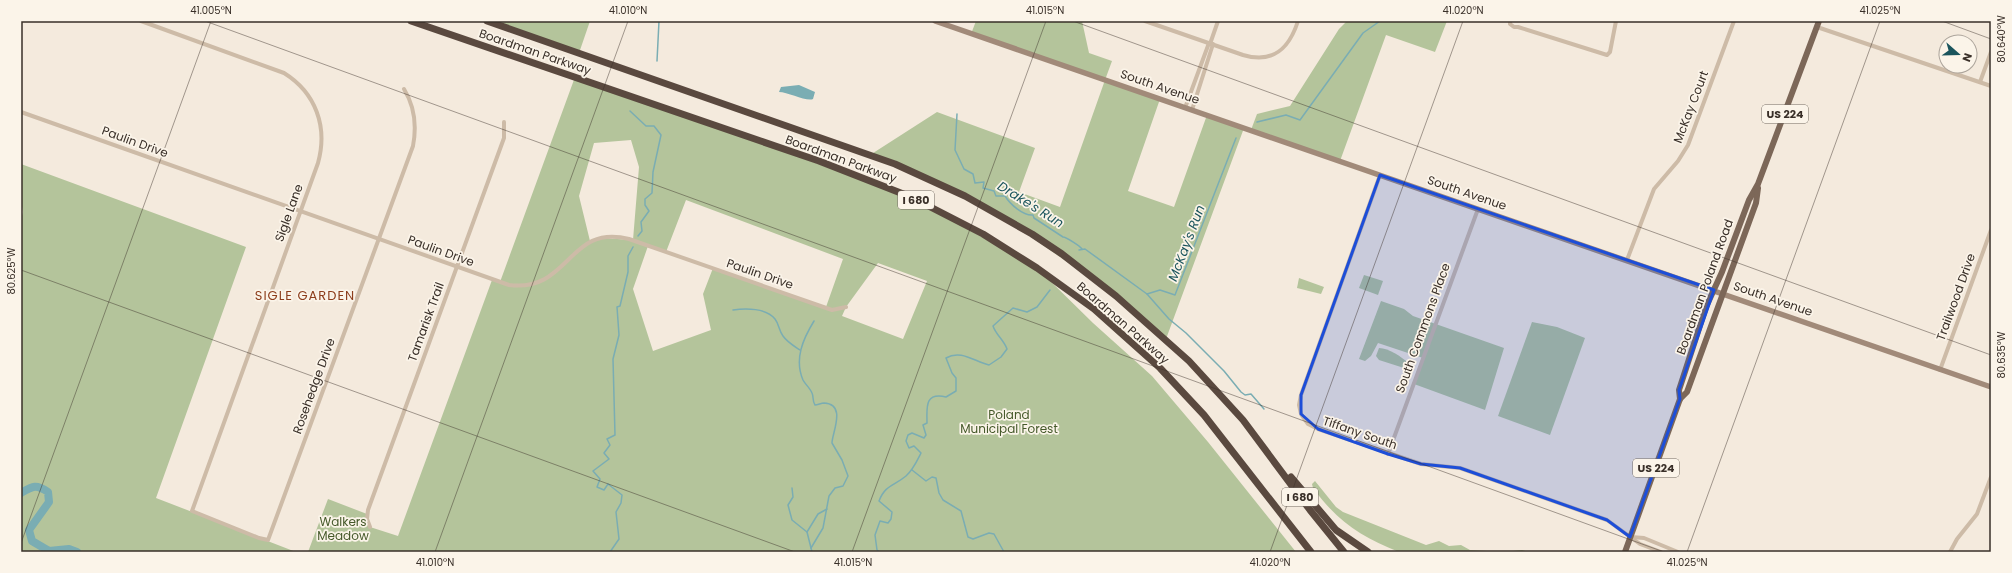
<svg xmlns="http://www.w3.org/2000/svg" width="2012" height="573" font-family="Poppins,sans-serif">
<rect width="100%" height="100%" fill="#f4eadd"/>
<!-- green -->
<g fill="#b4c49b" fill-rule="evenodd">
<path d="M 487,21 L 590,21 L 579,53 Z"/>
<path d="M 976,21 L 1082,21 L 1089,53 L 1112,61 L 1105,80 L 1160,99 L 1128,191 L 1174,207 L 1207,115 L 1244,128 L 1166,339 L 1116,296 L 1001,216 L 870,155 L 937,112 L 1035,148 L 1019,192 L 1060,207 L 1105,80 L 971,34 Z"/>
<path d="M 1347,21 L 1447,21 L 1435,52 L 1386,35 L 1340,161 L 1251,130 L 1257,114 L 1290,106 L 1339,29 Z"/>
<path d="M 575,77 L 911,197 L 1037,268 L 1093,323 L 1152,376 L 1208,442 L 1296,552 L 308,552 L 328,499 L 367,514 L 370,527 L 398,536 L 492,280 L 500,282 ZM 631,140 L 639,167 L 633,240 L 602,238 L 590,241 L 579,196 L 594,143 ZM 686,200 L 843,259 L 826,307 L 713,268 L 703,294 L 711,330 L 653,351 L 633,289 L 648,246 L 666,252 ZM 878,263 L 927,281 L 903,339 L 842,316 L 846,307 Z"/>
<path d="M 21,164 L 246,247 L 156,498 L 296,552 L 21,552 L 21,220 L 23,212 L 21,201 Z"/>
<path d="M 1364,275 L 1383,281 L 1378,295 L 1359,288 Z"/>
<path d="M 1299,278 L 1324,287 L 1321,294 L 1297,288 Z"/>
<path d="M 1381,301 L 1404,309 L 1413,316 L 1504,348 L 1485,410 L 1414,384 L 1423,358 L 1378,343 L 1371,356 L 1365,361 L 1359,359 Z"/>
<path d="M 1532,322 L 1557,327 L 1585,338 L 1550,435 L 1498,416 Z"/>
<path d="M 1379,348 C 1389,348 1401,357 1409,363 L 1408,366 L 1404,368 L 1379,360 L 1376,356 Z"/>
<path d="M 1315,481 L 1336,507 L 1343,512 L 1426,545 L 1439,541 L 1449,546 L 1461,545 L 1470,550 L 1504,552 L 1522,550 L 1528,552 L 1399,552 C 1361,537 1337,521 1313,488 L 1312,484 Z"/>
</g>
<!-- water -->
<path fill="#7aadb3" d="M 799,85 L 815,92 L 813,99 C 807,102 788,92 779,92 L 781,87 Z"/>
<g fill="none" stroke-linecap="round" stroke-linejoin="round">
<!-- stream -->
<g stroke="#7aadb3" stroke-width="1.5">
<path d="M 657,61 L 659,21"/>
<path d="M 630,111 L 646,126 L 654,126 L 661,135 L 653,172 L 652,193 L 645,199 L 645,205 L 649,211 L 641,222 L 642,231 L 638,236"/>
<path d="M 957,114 L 955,150 L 964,169 L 973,174 L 975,183 L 984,182 L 983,188 L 994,191 L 996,196 L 1005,196 C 1010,204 1023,216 1033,215 L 1034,218 L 1063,237 C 1066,237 1080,246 1082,249"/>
<path d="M 1257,122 L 1286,115 L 1300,120 L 1363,33 L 1380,21"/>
<path d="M 1079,250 L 1085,249 L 1147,294 L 1160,290 L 1175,295 L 1236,138"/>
<path d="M 1147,294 L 1169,319 L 1186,333 L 1224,371 L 1241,392 L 1245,395 L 1251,394 L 1264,409"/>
<path d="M 733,310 C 746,308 766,308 775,319 C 779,324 779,331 783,336 C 787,342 794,346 800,350"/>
<path d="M 912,470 L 926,481 L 932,477 L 936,478 L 939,493 L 943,500 L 961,511 L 968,537 L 973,539 L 989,533 L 994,534 L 1004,552"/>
<path d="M 792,488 L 793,497 L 788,505 L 792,520 L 807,532 L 812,552"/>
<path d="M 807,532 L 818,514 L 827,509"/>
<path d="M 811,548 L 823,528 L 829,496 L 835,488 L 843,486 L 848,476 L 842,460 L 832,443 C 832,433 847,404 824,403 C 821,403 818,405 815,405 C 812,401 814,397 812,393 C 810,388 805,384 803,380 C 794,359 803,339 814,321"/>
<path d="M 610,552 L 619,539 L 616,512 L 621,503 L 622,495 L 608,484 L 604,490 L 597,487 L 600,479 L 593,471 L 609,459 L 604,453 L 610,445 L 607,439 L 615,435 L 613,359 L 619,335 L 617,307 L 620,306 L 628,272 L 628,256 L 633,247"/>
<path d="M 880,552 L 877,550 L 875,535 L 880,521 L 888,523 L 891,519 L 892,512 L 879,501 C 885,485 894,486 906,476 C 913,470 917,461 921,453 L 914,446 L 909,448 L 906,441 L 908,435 L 912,433 L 924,438 L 926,435 L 923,425 L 927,423 C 927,408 924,392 946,397 L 956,391 L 956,378 L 952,373 L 946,358 C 961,349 975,362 989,365 L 1001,357 L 1007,349 C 1004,340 996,335 993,326 L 1013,308 L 1027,312 L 1037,307 L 1050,290"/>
</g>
<!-- river -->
<path stroke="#7aadb3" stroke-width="8" d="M 21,493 C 33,486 36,484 48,492 L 49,502 L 29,530 L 32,541 L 49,551 L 69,549 L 77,552"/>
<!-- street -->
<g stroke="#cdbba7" stroke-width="4">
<path d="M 141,21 L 284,73 C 316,93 328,127 318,163 L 192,511 L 259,538 L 268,540 L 413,146 C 417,125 415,107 404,89"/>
<path d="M 1145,21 L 1243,55 C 1273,64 1289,49 1298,21"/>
<path d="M 1510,21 L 1510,24 L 1514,27 L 1518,27 L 1607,55 L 1610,52 L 1616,21"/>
<path d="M 1817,27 L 1991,86"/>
<path d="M 1210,44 L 1218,21"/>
<path d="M 1980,82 L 1991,52"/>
<path d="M 1185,108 L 1209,43"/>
<path d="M 1192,110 L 1213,44"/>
<path d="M 21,112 L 509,285 C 570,293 568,223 629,239 L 832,310 L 846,307"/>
<path d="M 1380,175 L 1301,395 L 1299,405 L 1301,414 L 1308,424 L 1318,429 L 1421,464 L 1460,468 L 1607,520 L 1640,544 L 1661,552"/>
<path d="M 1627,260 L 1654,189 L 1678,161 L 1688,145 L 1734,21"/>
<path d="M 1940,370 L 1991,230"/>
<path d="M 1388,454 L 1478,209"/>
<path d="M 370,527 L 367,519 L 368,510 L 504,138 L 504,122"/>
<path d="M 1631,537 L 1644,538 L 1678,552"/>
<path d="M 1950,552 L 1957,539 L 1977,514 L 1991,477"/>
</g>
<!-- secondary -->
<path stroke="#a18a79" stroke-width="5.5" d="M 935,21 L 1991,387"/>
<!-- primary -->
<g stroke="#7c6758" stroke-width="6">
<path d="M 1680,399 L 1679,390 L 1706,307 L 1722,272 L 1749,200 L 1758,184 L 1819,21"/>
<path d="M 1625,552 L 1680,399 L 1687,392 L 1756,203 L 1758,188"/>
</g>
<!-- highway -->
<g stroke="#5a493f" stroke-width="7">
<path d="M 411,21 L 819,161 L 911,197 L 983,234 L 1037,268 L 1094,309 L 1160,368 L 1204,415 L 1311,552"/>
<path d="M 487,21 L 895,164 L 965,196 L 1032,234 L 1062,254 L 1116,296 L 1189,361 L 1243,420 L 1310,510 L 1344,552"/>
<path d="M 1291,477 L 1336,530 L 1368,552"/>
</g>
</g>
<!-- marked area -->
<path fill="#1d4ed8" fill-opacity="0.2" stroke="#1d4ed8" stroke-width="3" stroke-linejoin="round" d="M 1380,175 L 1714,290 L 1679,390 L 1680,399 L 1630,537 L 1607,520 L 1460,468 L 1421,464 L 1388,454 L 1318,429 L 1301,414 L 1301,395 Z"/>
<!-- ticks -->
<path fill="none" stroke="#392f28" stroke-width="1" stroke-opacity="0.45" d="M 205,21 L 1664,552M 1073,21 L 1991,355M 1942,21 L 1991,39M 21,270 L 795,552M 21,543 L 211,21M 435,552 L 628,21M 852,552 L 1046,21M 1270,552 L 1463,21M 1687,552 L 1880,21"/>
<g text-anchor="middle" stroke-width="3.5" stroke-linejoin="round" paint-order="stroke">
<!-- shield labels -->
<g fill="#fbf4e9" stroke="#736a62" stroke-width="1">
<rect x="1762" y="105" width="46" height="18" rx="3"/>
<rect x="898" y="191" width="36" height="18" rx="3"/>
<rect x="1633" y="459" width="46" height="18" rx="3"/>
<rect x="1282" y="488" width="36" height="18" rx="3"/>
</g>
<g font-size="11" font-weight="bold" fill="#392f28">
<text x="1785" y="118">US 224</text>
<text x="916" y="204">I 680</text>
<text x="1656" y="472">US 224</text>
<text x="1300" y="501">I 680</text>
</g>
<!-- street labels -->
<g font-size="12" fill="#392f28" stroke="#fbf4e9">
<text transform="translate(535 52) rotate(19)" y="4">Boardman Parkway</text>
<text transform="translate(1160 87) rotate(19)" y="4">South Avenue</text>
<text transform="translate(1691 107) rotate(-69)" y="4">McKay Court</text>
<text transform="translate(135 142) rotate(20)" y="4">Paulin Drive</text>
<text transform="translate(841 159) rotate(20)" y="4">Boardman Parkway</text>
<text transform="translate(1467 193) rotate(19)" y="4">South Avenue</text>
<text transform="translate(289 213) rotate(-70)" y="4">Sigle Lane</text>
<text transform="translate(441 251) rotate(20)" y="4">Paulin Drive</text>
<text transform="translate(760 274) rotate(19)" y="4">Paulin Drive</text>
<text transform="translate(1705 287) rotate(-70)" y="4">Boardman Poland Road</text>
<text transform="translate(1956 297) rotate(-70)" y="4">Trailwood Drive</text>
<text transform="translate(1773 299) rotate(19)" y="4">South Avenue</text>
<text transform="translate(426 322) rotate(-70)" y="4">Tamarisk Trail</text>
<text transform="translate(1123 323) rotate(41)" y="4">Boardman Parkway</text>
<text transform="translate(1423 328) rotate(-70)" y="4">South Commons Place</text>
<text transform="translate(314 386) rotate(-70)" y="4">Rosehedge Drive</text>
<text transform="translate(1360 433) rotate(19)" y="4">Tiffany South</text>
</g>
<!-- park labels -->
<g font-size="12" fill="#45592a" stroke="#fbf4e9">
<text x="1009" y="419">Poland<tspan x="1009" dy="14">Municipal Forest</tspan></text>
<text x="343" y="526">Walkers<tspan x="343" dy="14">Meadow</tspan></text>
</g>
<!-- water labels -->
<g font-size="13" font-style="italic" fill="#1b555d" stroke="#fbf4e9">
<text transform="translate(1031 204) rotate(32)" y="5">Drake's Run</text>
<text transform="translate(1186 243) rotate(-69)" y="5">McKay's Run</text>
</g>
<!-- neighbourhood labels -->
<g font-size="13" letter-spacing="1" fill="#8d3e1c" stroke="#fbf4e9">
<text x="305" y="300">SIGLE GARDEN</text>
</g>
</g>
<!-- border -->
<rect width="2012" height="573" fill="none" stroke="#fbf4e9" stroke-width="44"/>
<!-- north arrow -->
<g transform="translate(1958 54) rotate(110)"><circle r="19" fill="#fbf4e9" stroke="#ada59c"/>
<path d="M0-3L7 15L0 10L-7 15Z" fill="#1b555d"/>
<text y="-6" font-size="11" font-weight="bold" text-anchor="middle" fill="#392f28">N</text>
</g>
<rect x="22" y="22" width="1968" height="529" fill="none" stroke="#392f28" stroke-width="1.5"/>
<g font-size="10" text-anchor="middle" fill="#392f28">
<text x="211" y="14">41.005°N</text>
<text x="628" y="14">41.010°N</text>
<text x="1045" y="14">41.015°N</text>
<text x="1463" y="14">41.020°N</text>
<text x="1880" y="14">41.025°N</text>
<text transform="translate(2001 39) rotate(-90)" y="4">80.640°W</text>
<text transform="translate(11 271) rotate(-90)" y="4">80.625°W</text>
<text transform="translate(2001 355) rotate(-90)" y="4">80.635°W</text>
<text x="435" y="566">41.010°N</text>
<text x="853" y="566">41.015°N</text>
<text x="1270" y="566">41.020°N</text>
<text x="1687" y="566">41.025°N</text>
</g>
</svg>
